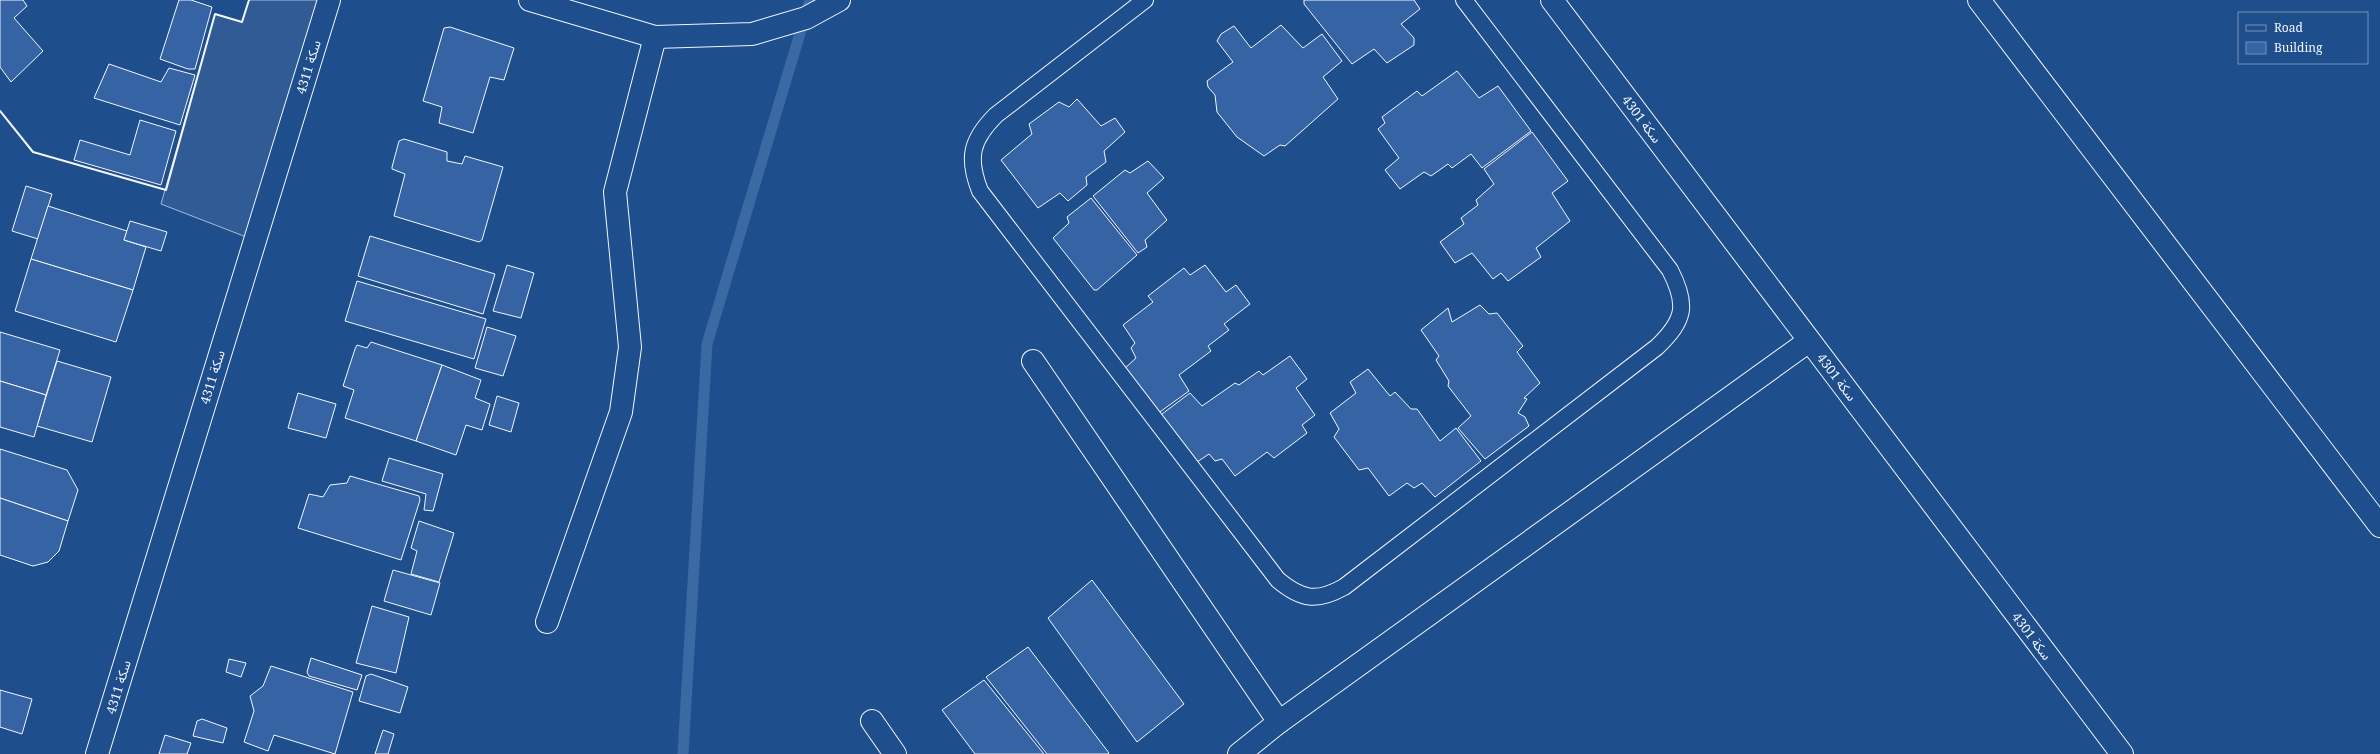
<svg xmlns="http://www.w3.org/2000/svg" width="2380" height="754" font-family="'Noto Serif','Noto Sans Arabic',serif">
<rect width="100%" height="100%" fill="#1f4e8c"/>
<!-- parking -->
<path fill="#305b95" stroke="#a8bbd7" d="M 249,0 L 329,0 L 254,240 L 161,204 L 215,14 L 242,22 Z"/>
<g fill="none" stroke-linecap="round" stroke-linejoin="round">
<!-- stream -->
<path stroke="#3b69a3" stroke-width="11" d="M 683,754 L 707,344 L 810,0"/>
</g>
<!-- building -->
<g fill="#3563a3" stroke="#f2f6ff">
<path d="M 0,0 L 23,0 L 27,6 L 14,18 L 43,51 L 11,82 L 0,67 Z"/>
<path d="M 179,0 L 191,0 L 212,7 L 195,69 L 188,69 L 160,59 Z"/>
<path d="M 1304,0 L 1414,0 L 1420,9 L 1401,24 L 1414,38 L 1414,45 L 1387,63 L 1374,49 L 1352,64 L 1304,4 Z"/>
<path d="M 1281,25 L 1303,48 L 1322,34 L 1342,61 L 1323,77 L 1338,99 L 1285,146 L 1280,145 L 1264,156 L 1237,137 L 1217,112 L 1215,95 L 1208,87 L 1207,81 L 1233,62 L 1217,41 L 1221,34 L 1234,26 L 1251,48 Z"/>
<path d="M 450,27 L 514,48 L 504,80 L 490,77 L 473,133 L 439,123 L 442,107 L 423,101 L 444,28 Z"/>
<path d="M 109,64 L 161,82 L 169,68 L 195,75 L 180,125 L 94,98 Z"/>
<path d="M 1457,71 L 1479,98 L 1498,86 L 1531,131 L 1482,168 L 1471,154 L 1452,168 L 1448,164 L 1431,176 L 1424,172 L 1400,189 L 1385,170 L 1399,158 L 1378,129 L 1385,123 L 1382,117 L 1417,91 L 1422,96 Z"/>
<path d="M 1077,99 L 1101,126 L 1115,118 L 1125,132 L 1104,151 L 1106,162 L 1086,177 L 1087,185 L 1068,201 L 1060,193 L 1038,208 L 1001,160 L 1032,134 L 1029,124 L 1059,102 L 1069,107 Z"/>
<path d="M 140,120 L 176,131 L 161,185 L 74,160 L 80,140 L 130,155 Z"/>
<path d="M 1532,132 L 1568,181 L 1552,193 L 1570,221 L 1536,248 L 1541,257 L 1508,281 L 1501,273 L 1493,279 L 1472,253 L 1455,263 L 1440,242 L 1464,224 L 1461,218 L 1478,205 L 1476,200 L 1494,184 L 1484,169 Z"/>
<path d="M 404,139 L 447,152 L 447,161 L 462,164 L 465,156 L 503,167 L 482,240 L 479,242 L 394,216 L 405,174 L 392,169 L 392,167 L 399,141 Z"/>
<path d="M 1148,161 L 1164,178 L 1147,193 L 1167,220 L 1145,240 L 1147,247 L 1138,253 L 1093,196 L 1125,170 L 1130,173 Z"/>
<path d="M 26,186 L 52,194 L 38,239 L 12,231 Z"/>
<path d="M 1091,198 L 1137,255 L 1097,290 L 1094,290 L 1053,238 L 1069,223 L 1067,217 Z"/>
<path d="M 48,206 L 127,231 L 124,240 L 146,247 L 133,290 L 31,259 Z"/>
<path d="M 130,221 L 167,232 L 161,251 L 124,240 Z"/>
<path d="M 370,236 L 495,274 L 483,314 L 358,276 Z"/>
<path d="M 31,259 L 133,290 L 116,342 L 15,311 Z"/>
<path d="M 507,265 L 534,273 L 521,318 L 493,311 Z"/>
<path d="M 1205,265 L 1226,292 L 1236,285 L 1250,304 L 1224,324 L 1229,330 L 1208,346 L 1211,351 L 1179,375 L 1189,391 L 1157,414 L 1123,370 L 1136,358 L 1131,348 L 1135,343 L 1123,325 L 1153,302 L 1148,296 L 1184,268 L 1190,275 Z"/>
<path d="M 357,281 L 486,319 L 474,359 L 345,321 Z"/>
<path d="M 1480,305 L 1489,314 L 1497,313 L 1523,346 L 1517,352 L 1540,383 L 1524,398 L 1527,399 L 1518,413 L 1525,417 L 1529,426 L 1485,459 L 1458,428 L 1471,416 L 1448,386 L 1449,381 L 1436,360 L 1439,356 L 1421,330 L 1448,308 L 1452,322 Z"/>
<path d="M 487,327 L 516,336 L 503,376 L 475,368 Z"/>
<path d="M 0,332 L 60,350 L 46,395 L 0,381 Z"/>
<path d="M 371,342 L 442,365 L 416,441 L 345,418 L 354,390 L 343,386 L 355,349 L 357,345 L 367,348 Z"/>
<path d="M 1290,356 L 1307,379 L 1296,388 L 1315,415 L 1302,425 L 1307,433 L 1274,458 L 1267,452 L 1235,476 L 1222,459 L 1215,461 L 1209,454 L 1194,464 L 1158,417 L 1190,393 L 1202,406 L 1235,383 L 1239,385 L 1259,371 L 1263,375 Z"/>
<path d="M 57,361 L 111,377 L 92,442 L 37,426 Z"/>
<path d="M 442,365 L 481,380 L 475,398 L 490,404 L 482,430 L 466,425 L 456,455 L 416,441 Z"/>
<path d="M 1368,369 L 1390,396 L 1395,392 L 1411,409 L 1417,409 L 1440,441 L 1456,428 L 1481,461 L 1435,497 L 1422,483 L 1414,488 L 1407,483 L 1389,496 L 1368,468 L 1359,470 L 1334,437 L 1339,429 L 1330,413 L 1356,393 L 1350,382 Z"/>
<path d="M 0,381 L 46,395 L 34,437 L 0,427 Z"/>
<path d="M 298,393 L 336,404 L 326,438 L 288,428 Z"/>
<path d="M 497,396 L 519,403 L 511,432 L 489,425 Z"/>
<path d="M 0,449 L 67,470 L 78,490 L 68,521 L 0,498 Z"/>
<path d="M 389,458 L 443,474 L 433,511 L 424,510 L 426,494 L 382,481 Z"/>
<path d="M 350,476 L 419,496 L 420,500 L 401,560 L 298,528 L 309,494 L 323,497 L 330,485 L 347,483 Z"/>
<path d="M 0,498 L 68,521 L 59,551 L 48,562 L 33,566 L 0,555 Z"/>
<path d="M 419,521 L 454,533 L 439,582 L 411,574 L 417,551 L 411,548 Z"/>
<path d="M 393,570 L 440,583 L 431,615 L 384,601 Z"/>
<path d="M 1092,580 L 1184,704 L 1137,742 L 1048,618 Z"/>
<path d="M 372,606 L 409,617 L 396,673 L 356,663 Z"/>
<path d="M 1028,647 L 1109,753 L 1107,754 L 1047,754 L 986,677 Z"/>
<path d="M 311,658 L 362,675 L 357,690 L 309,676 L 307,672 Z"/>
<path d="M 229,659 L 246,663 L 241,677 L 226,672 Z"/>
<path d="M 271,666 L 353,692 L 335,754 L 274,735 L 268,751 L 244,742 L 254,711 L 250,696 L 263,686 Z"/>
<path d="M 371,674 L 408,687 L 400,713 L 359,701 L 366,676 Z"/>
<path d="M 984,680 L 1044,754 L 975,754 L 942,710 Z"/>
<path d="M 0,690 L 32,699 L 22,734 L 0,727 Z"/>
<path d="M 202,719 L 227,728 L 223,743 L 193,736 L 197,721 Z"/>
<path d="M 383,730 L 394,734 L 388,754 L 375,754 Z"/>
<path d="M 165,735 L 191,743 L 187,754 L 159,754 Z"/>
</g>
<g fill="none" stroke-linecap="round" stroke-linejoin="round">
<!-- lane casing -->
<g stroke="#f2f6ff" stroke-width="18">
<path id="lane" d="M 1145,0 L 996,115 C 971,140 967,158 980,191 L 1278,580 C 1302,600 1317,602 1344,587 L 1657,347 C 1685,320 1688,305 1670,270 L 1464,0"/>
</g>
<!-- street casing -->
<g stroke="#f2f6ff" stroke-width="24">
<g id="street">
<path d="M 1979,0 L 2380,526"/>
<path d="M 1033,361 L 1279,722"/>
<path d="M 547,622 L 621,412 L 630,347 L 615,192 L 655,37"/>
<path d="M 872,721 L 895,754"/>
<path d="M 97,754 L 329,0"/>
<path d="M 1239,754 L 1279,722 L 1809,341"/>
</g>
</g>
<!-- secondary casing -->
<g stroke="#f2f6ff" stroke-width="24">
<g id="secondary">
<path d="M 530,0 L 655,37 L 752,34 L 806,18 L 839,0"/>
<path d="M 1552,0 L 2122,754"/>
</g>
</g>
<!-- lane -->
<use href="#lane" stroke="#1f4e8c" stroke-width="16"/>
<!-- street -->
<use href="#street" stroke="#1f4e8c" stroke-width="22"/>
<!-- secondary -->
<use href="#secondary" stroke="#1f4e8c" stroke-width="22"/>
<!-- wall -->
<path stroke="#f2f6ff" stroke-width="2" d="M 0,111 L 33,152 L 166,190 L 215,14 L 242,22 L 249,0"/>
</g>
<g text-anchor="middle" stroke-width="3" stroke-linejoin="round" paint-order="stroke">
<!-- street labels -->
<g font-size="13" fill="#f2f6ff" stroke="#1f4e8c">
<text transform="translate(308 67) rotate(-73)" y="5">سكة 4311</text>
<text transform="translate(1642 119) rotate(53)" y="5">سكة 4301</text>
<text transform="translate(212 377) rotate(-73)" y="5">سكة 4311</text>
<text transform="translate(1837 377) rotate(53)" y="5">سكة 4301</text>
<text transform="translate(2032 636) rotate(53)" y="5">سكة 4301</text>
<text transform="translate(118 687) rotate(-73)" y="5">سكة 4311</text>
</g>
</g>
<!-- legend -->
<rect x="2238" y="12" width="130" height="52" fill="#1f4e8c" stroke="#7391ba"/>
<rect x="2246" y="25" width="20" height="6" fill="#1f4e8c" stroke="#7391ba"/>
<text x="2274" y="32" font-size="12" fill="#f2f6ff">Road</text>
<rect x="2246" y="42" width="20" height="12" fill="#3563a3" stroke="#7391ba"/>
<text x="2274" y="52" font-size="12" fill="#f2f6ff">Building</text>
</svg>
